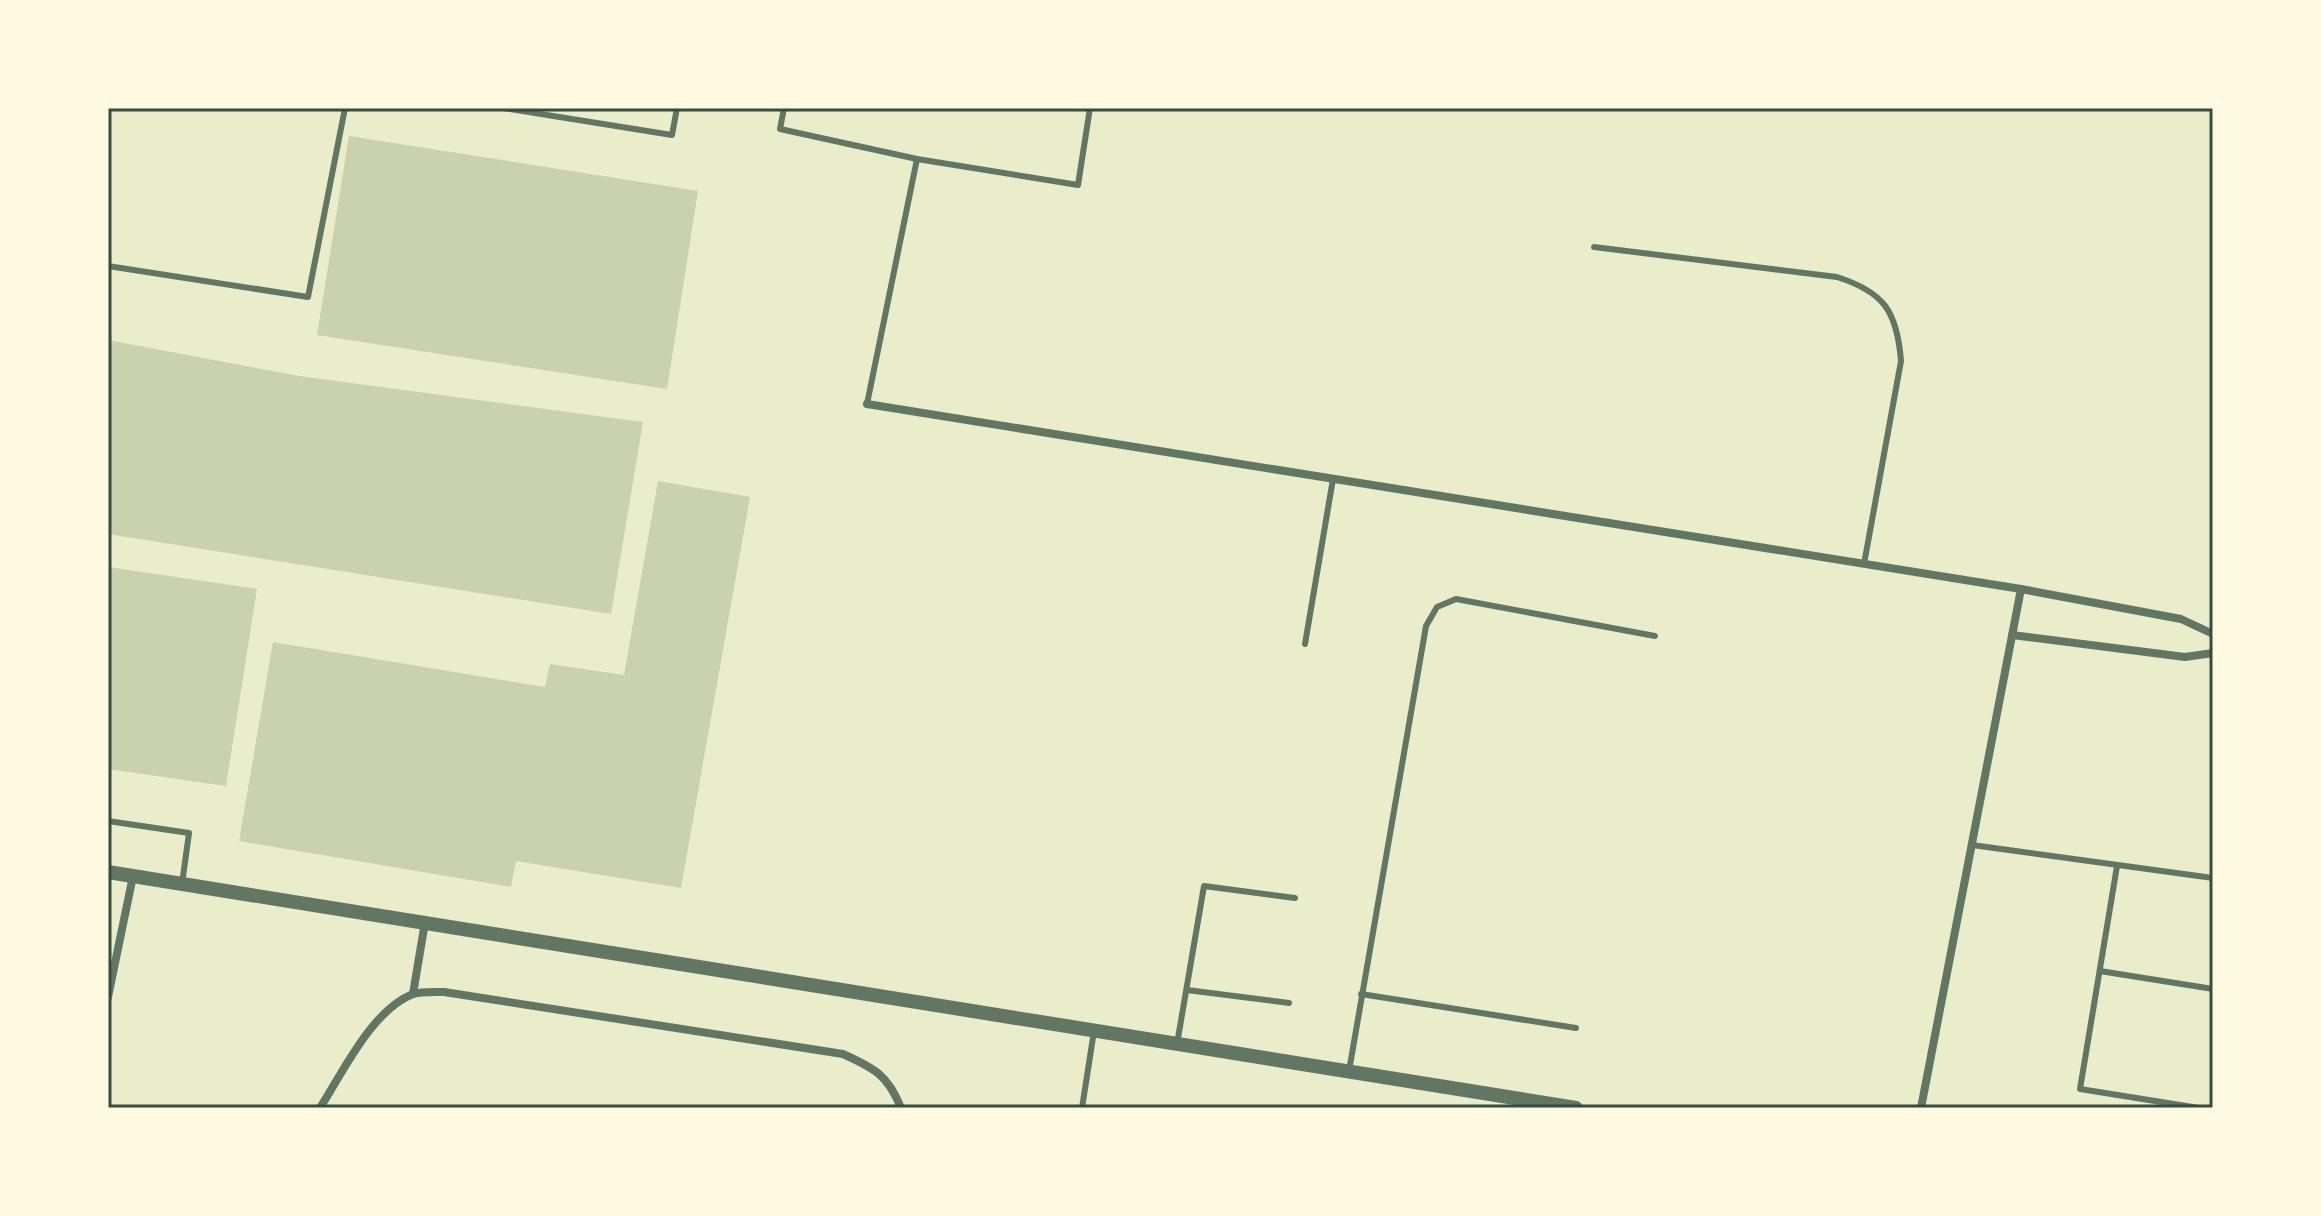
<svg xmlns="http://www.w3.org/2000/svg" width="2321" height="1216" font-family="Ubuntu,sans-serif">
<rect width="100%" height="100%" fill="#e9edc9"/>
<!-- green -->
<g fill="#cad2ad">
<path d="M 349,136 L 698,191 L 667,389 L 317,335 Z"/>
<path d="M 108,340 L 299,376 L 643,422 L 611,614 L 108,534 Z"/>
<path d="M 658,481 L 750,497 L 681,888 L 516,861 L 511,887 L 239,841 L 273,642 L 545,687 L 550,664 L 624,675 Z"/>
<path d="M 108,567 L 257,589 L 226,786 L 108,769 Z"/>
</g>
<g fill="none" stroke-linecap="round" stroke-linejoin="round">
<!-- service -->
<g stroke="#617663" stroke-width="6">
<path d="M 503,108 L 672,135 L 677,108"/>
<path d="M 784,108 L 780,129 L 917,159 L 1078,185 L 1090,108"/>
<path d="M 1594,247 L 1837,277 C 1884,292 1897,311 1901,361 L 1864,564"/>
<path d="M 108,266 L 308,297 L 345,108"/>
<path d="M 867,404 L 917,159"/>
<path d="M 1305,644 L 1333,479"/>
<path d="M 108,821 L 189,833 L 182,884"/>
<path d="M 1972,845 L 2213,878"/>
<path d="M 2117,866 L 2080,1089 L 2199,1108"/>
<path d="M 2100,971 L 2213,989"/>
<path d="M 1187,990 L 1289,1003"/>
<path d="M 1361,994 L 1576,1028"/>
<path d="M 1177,1044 L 1204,886 L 1295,898"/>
<path d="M 1349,1071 L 1426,626 L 1437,607 L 1456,599 L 1655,636"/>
<path d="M 1082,1108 L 1094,1031"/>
</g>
<!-- minor -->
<g stroke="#617663" stroke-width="8">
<path d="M 867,404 L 2021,589 L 2181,619 L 2213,634"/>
<path d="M 2012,635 L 2185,657 L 2213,653"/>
<path d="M 413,994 L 425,922"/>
<path d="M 108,997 L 133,876"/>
<path d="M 320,1108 C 343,1072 372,1010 413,994 C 423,991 434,992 444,992 L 843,1054 C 874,1068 888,1075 901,1108"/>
<path d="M 1921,1108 L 2021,589"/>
</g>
<!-- tertiary -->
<path stroke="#617663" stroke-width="14" d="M 108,872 L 1576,1108"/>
</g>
<!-- border -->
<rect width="2321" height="1216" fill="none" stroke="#fefae0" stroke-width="220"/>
<rect x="110" y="110" width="2101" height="996" fill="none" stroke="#344e41" stroke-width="3"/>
</svg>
